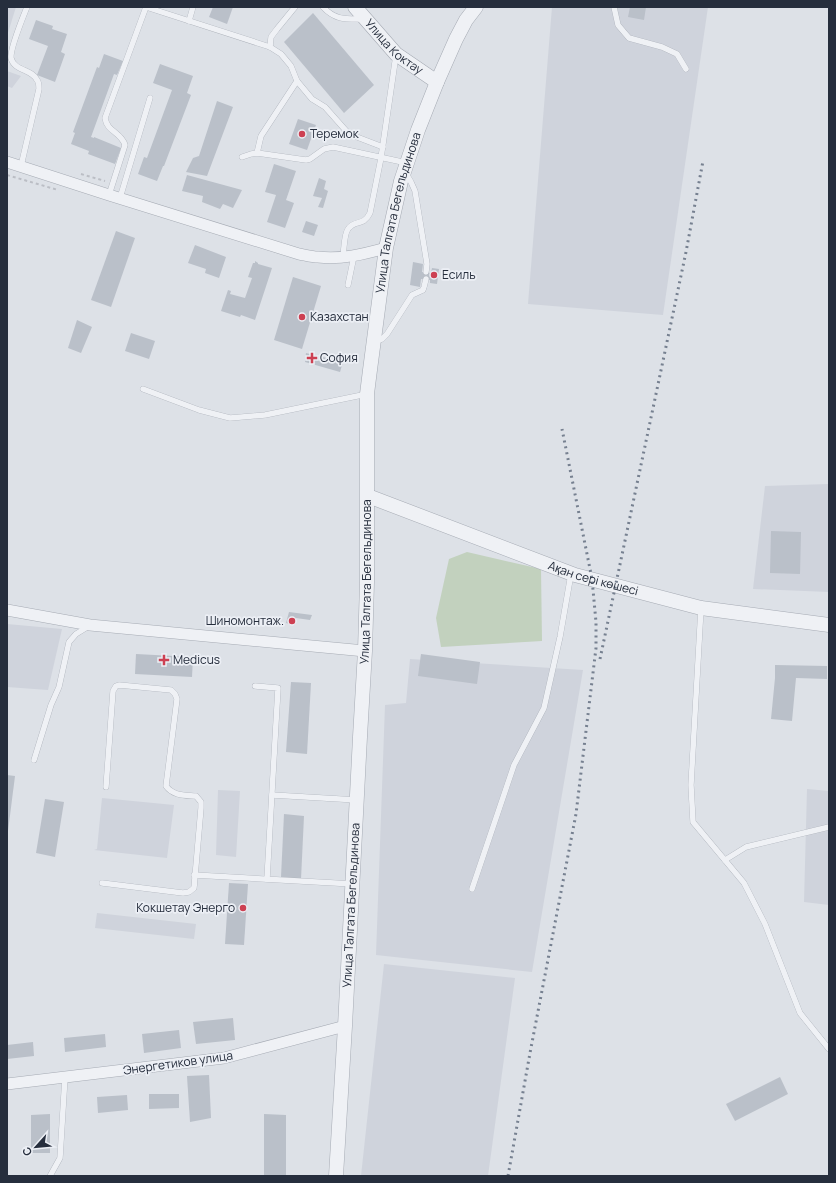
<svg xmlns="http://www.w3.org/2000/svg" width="836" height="1183" font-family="Manrope,sans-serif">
<rect width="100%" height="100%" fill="#dde1e7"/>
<!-- built -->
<g fill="#cfd3dc">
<path d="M 7,7 L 16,7 L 7,36 Z"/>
<path d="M 552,7 L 708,7 L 663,315 L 528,304 Z"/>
<path d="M 7,71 L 21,76 L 12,88 L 7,86 Z"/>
<path d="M 829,484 L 829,592 L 753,589 L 765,486 Z"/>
<path d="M 7,624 L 62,629 L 48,690 L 7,687 Z"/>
<path d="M 410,659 L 583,670 L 532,972 L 376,955 L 385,705 L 406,703 Z"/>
<path d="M 807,789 L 829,791 L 829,905 L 804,902 Z"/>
<path d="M 218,790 L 240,791 L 236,857 L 216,855 Z"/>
<path d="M 102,798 L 174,805 L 167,858 L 94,850 L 97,849 Z"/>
<path d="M 97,913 L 196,924 L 194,939 L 95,928 Z"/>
<path d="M 384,964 L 515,978 L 488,1176 L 361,1176 Z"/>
</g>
<!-- green -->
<path fill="#c2d1be" d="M 467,552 L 541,569 L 542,641 L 441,647 L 436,618 L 449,559 Z"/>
<!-- building -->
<g fill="#bac0c9">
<path d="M 213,7 L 233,7 L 227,24 L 209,17 Z"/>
<path d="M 630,7 L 646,7 L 644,20 L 628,17 Z"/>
<path d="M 313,13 L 374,85 L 344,113 L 284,42 Z"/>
<path d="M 36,20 L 53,26 L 52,29 L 67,34 L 61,52 L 65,54 L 55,82 L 37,75 L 48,46 L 29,39 Z"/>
<path d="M 104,54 L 123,61 L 117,75 L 114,74 L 91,137 L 94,138 L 94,137 L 121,148 L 115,164 L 88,154 L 89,151 L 71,144 L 75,133 L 73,132 L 97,67 L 99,68 Z"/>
<path d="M 160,64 L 193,76 L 187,93 L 191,95 L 164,166 L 163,166 L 157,181 L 138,174 L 144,157 L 147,158 L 172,90 L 153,83 Z"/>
<path d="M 217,101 L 233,107 L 207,176 L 186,172 L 193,158 L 199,156 Z"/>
<path d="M 298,119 L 316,125 L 307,150 L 289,144 Z"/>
<path d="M 274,164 L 296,171 L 286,200 L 294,203 L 285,228 L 267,222 L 276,195 L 265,192 Z"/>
<path d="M 187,175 L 242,190 L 233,208 L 223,204 L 220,209 L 202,202 L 203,196 L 182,191 Z"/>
<path d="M 319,178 L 326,181 L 324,189 L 328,191 L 323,208 L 318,207 L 322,198 L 313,196 Z"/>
<path d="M 306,221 L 318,225 L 314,236 L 302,232 Z"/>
<path d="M 116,231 L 135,238 L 111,307 L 91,300 Z"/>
<path d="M 195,245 L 226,257 L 219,278 L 205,273 L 206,269 L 188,263 Z"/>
<path d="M 255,261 L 258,263 L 258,264 L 272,268 L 255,320 L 241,315 L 240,317 L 221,311 L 228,290 L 231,291 L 230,294 L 245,298 L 252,278 L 248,277 L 253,263 L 255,263 Z"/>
<path d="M 413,262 L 423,264 L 422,272 L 431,273 L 432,268 L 439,269 L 437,284 L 430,283 L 430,280 L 421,279 L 420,287 L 410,285 Z"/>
<path d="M 293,277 L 321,286 L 302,349 L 274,340 Z"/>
<path d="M 77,320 L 92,327 L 81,353 L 68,348 Z"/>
<path d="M 131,333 L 155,341 L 149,359 L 125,351 Z"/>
<path d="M 306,353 L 343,362 L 340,372 L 305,362 Z"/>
<path d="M 771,531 L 801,532 L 800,574 L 770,573 Z"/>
<path d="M 289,612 L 312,615 L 310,620 L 296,618 L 294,625 L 286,623 Z"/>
<path d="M 136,654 L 193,657 L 192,677 L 135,674 Z"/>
<path d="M 421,654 L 480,662 L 477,684 L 418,676 Z"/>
<path d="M 775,665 L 827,666 L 827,679 L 796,678 L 792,721 L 771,719 L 775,678 Z"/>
<path d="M 291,682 L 311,683 L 307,754 L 286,752 Z"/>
<path d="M 7,775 L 15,776 L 8,831 L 7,831 Z"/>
<path d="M 45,799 L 64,802 L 55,857 L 36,853 Z"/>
<path d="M 284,814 L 304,816 L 301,879 L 281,877 Z"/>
<path d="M 229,883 L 248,884 L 244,945 L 225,944 Z"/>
<path d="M 233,1018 L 235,1040 L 196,1044 L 193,1022 Z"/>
<path d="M 179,1030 L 181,1048 L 144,1053 L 142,1034 Z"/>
<path d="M 105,1034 L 106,1047 L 65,1052 L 64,1038 Z"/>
<path d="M 33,1042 L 34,1056 L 7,1059 L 7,1045 Z"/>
<path d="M 209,1075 L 211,1118 L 190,1122 L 187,1076 Z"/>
<path d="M 780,1077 L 788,1094 L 735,1121 L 726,1104 Z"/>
<path d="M 149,1094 L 179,1094 L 179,1108 L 149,1109 Z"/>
<path d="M 127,1095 L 128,1110 L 98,1113 L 97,1097 Z"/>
<path d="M 50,1114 L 50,1153 L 31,1153 L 31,1115 Z"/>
<path d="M 264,1114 L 286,1115 L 286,1176 L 264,1176 Z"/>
</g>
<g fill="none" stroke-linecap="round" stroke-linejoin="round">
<!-- service casing -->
<g stroke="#a6abb4" stroke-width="6">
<g id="service">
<path d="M 146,7 L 270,47 L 281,54 L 291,66 L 297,81 L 312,99 L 325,107 L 349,134 L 383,147"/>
<path d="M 323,7 C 335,20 345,19 362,19"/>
<path d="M 614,7 L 618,25 L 629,38 L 662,47 L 677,54 L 686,69"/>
<path d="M 189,21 L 193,7"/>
<path d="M 270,47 L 271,37 L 277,29 L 295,7"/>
<path d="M 257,153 L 261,136 L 297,81"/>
<path d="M 242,157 L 251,154 L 257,153 L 306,160 L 310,159 L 324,149 L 333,147 L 407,163"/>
<path d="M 21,166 L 39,89 C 39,86 39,82 37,80 C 32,69 14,71 11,58 C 10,49 23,17 27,7"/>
<path d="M 405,172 L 411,182 L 415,191 L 427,264 L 426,272"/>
<path d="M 109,195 L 125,145 C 121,132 107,132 105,118 L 146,7"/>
<path d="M 120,198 L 150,98"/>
<path d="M 343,257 C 344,250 344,234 348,229 C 355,219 363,227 370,213 L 381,158 L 396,55"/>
<path d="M 348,285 L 354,256"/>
<path d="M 375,341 L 382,339 L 387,334 L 412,295 L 423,290 L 424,287 L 426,279"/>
<path d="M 143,389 L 199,410 L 230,418 L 265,415 L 367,394"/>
<path d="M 701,608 L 691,785 L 693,822 L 744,883 L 765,924 L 800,1013 L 829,1049"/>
<path d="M 255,686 L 278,688 L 267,879"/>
<path d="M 34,760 L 51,705 L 59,687 L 69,642 L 76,634 L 89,626"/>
<path d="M 272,795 L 357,800"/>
<path d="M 725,860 L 746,847 L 829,827"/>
<path d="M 194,875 L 353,884"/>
<path d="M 102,883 L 183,893 L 189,892 L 194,888 L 201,808 L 201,802 L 196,796 C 185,795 173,796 166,786 L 177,699 L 175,694 L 171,690 L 119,685 L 116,686 L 113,691 L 106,787"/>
<path d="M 472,889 L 514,765 L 544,708 L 560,637 L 571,574"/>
<path d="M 50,1176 L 60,1158 L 65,1077"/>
</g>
</g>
<!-- minor casing -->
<g stroke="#a6abb4" stroke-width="12">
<g id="minor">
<path d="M 7,162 L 109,195 L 299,254 C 305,255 312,257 318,257 C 341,260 364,254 386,248"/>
<path d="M 7,610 L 90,625 L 365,651"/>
<path d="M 7,1084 L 224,1058 L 345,1026"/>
</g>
</g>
<!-- tertiary casing -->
<g stroke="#a6abb4" stroke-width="15">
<g id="tertiary">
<path id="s1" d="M 355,7 L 396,54 L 437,82"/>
<path id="s2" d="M 368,496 L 575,575 L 701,608 L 829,625"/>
<path id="s3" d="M 336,1176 L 345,1026 L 360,737 L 365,651 L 367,582 L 367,394 L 370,370 L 386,248 L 401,181 L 418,130 L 437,82 L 456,39 L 466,20 L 476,7"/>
</g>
</g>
<!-- path -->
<g stroke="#bbbec5" stroke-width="2" stroke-dasharray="3 3" stroke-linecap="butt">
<path d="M 81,174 L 105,181"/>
<path d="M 7,175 L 58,190"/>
</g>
<!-- service -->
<use href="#service" stroke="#eff1f5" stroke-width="5.5"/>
<!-- minor -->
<use href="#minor" stroke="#eff1f5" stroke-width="11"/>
<!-- tertiary -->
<use href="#tertiary" stroke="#eff1f5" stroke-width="14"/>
<!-- rail -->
<g stroke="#768090" stroke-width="3" stroke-dasharray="2 4" stroke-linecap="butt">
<path d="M 600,659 L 686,252 L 703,161"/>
<path d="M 508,1176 L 530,1053 L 576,814 L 596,648 L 596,622 L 592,579 L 562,429"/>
</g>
</g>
<!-- markers -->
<g fill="#cd4052" stroke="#eceff5" stroke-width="1.5">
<circle cx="302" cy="134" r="4"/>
<circle cx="434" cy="275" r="4"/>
<circle cx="302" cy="317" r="4"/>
<path d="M310 352h4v4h4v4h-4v4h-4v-4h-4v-4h4z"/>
<circle cx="292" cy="621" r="4"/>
<path d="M162 654h4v4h4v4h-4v4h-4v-4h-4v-4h4z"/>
<circle cx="243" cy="908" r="4"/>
</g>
<g text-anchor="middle" stroke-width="3.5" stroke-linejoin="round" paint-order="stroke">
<!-- street labels -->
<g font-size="12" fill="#262e3d" stroke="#eceff5">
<text dy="4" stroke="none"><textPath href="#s1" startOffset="56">Улица Коктау</textPath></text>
<text dy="4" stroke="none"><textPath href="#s3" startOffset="967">Улица Талгата Бегельдинова</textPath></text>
<text dy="4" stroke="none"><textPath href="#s2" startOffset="240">Ақан сері көшесі</textPath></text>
<text dy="4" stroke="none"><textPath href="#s3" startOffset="595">Улица Талгата Бегельдинова</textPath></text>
<text dy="4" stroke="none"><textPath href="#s3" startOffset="271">Улица Талгата Бегельдинова</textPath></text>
<text transform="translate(178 1063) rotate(-8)" y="4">Энергетиков улица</text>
</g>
<!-- poi labels -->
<g font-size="12" fill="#262e3d" stroke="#eceff5" text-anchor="start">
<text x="310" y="138">Теремок</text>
<text x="442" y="279">Есиль</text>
<text x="310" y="321">Казахстан</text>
<text x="320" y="362">София</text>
<text x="284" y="625" text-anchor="end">Шиномонтаж.</text>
<text x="173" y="664">Medicus</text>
<text x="235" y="912" text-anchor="end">Кокшетау Энерго</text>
</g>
</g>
<!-- border -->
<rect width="836" height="1183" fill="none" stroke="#262e3d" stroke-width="16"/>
<!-- north arrow -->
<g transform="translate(36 1147) rotate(243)" stroke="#eceff5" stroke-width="3" paint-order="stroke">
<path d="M0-3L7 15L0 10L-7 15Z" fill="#262e3d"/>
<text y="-6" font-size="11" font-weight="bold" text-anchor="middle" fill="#262e3d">С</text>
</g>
</svg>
